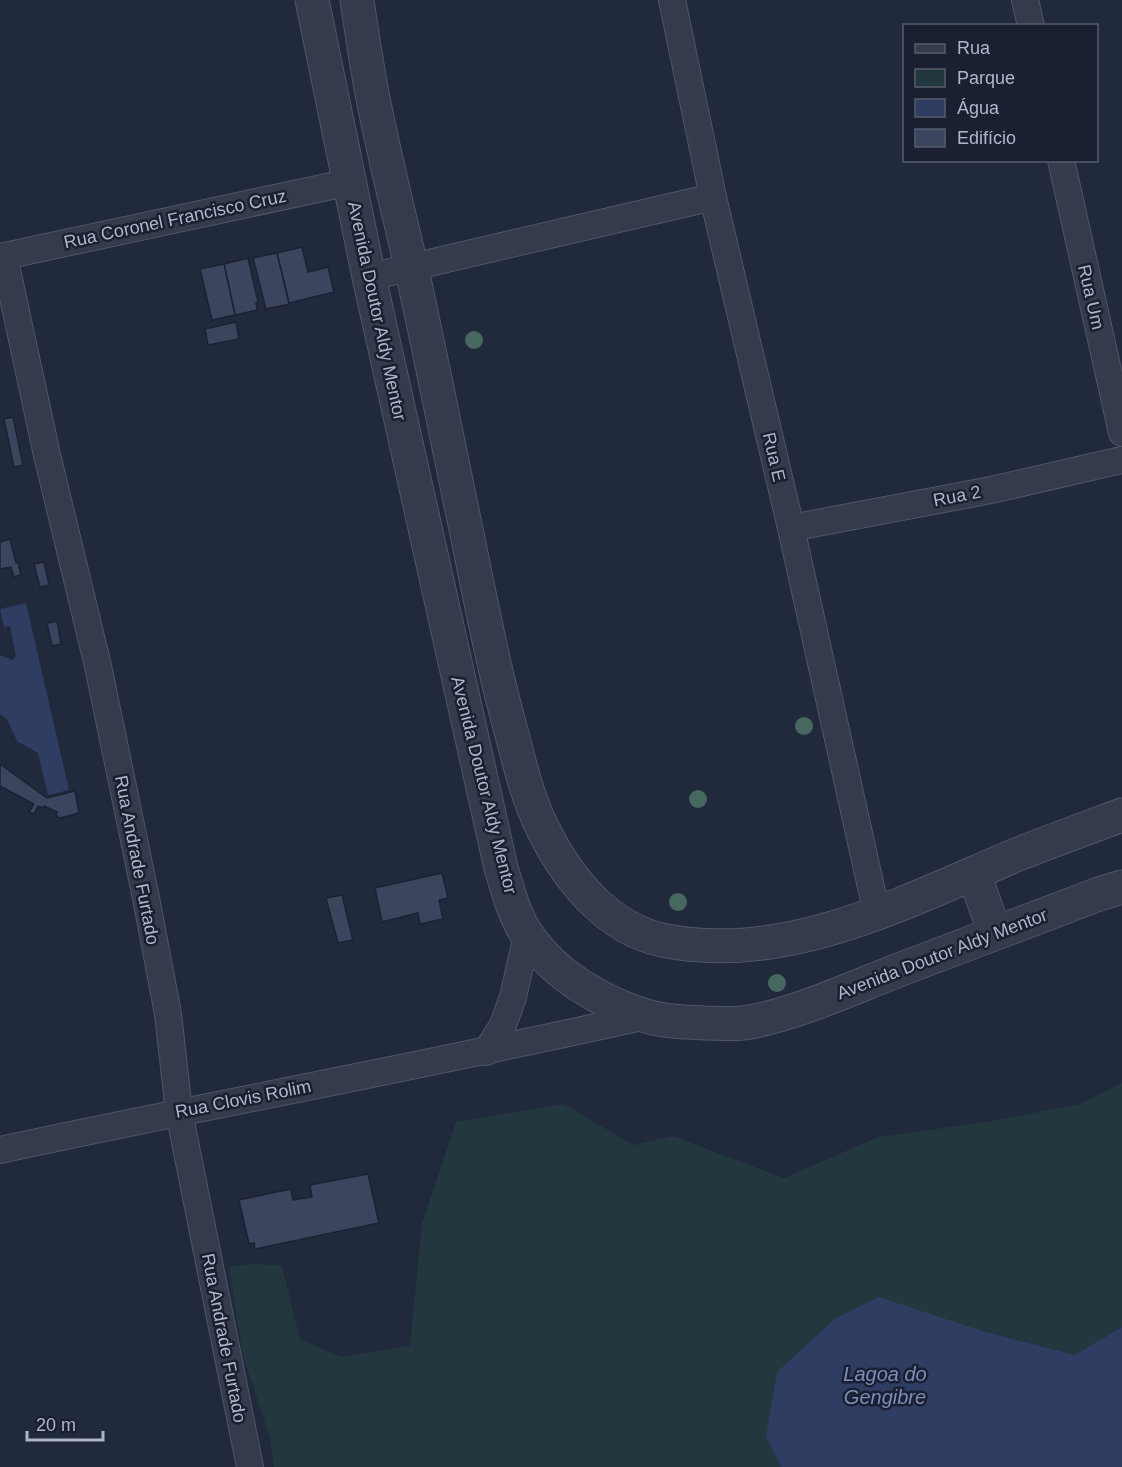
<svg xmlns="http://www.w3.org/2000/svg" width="1122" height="1467" font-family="Helvetica,sans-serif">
<rect width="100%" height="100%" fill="#21293d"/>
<!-- green -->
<path fill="#23373e" d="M 1122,1083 L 1122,1327 L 1075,1355 L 982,1331 L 766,1437 L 781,1467 L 274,1467 L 270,1438 L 243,1356 L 229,1267 L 255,1263 L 282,1266 L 300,1339 L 341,1357 L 410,1346 L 422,1223 L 456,1122 L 564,1104 L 633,1145 L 673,1136 L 784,1178 L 878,1137 L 986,1122 L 1079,1104 Z"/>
<!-- water -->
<g fill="#2f3d62">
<path d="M 26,603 L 69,790 L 48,795 L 38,753 L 17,741 L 7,719 L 0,714 L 0,655 L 13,660 L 16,656 L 10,626 L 4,627 L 0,609 Z"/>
<path d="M 879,1297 L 982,1331 L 1075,1355 L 1122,1327 L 1122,1467 L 781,1467 L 766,1437 L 777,1372 L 836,1318 Z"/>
</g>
<!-- building -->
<g fill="#3c455e" stroke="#1c2234" stroke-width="1.5">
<path d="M 302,247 L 308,272 L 328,267 L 334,292 L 289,303 L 277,253 Z"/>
<path d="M 277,253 L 289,304 L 266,309 L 253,258 Z"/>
<path d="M 248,258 L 258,302 L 256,303 L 257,310 L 235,315 L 224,264 Z"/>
<path d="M 224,264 L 235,315 L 212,320 L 200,269 Z"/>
<path d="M 236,322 L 239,339 L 208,345 L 205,329 Z"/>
<path d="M 13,417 L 23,465 L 14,467 L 4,419 Z"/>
<path d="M 10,539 L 16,563 L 18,562 L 21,575 L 14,577 L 11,567 L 0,569 L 0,542 Z"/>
<path d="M 44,562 L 49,585 L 40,587 L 34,564 Z"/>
<path d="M 57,621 L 61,644 L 52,646 L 47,623 Z"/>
<path d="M 0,764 L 47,798 L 75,791 L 79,813 L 60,818 L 56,815 L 57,812 L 44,806 L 43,808 L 38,806 L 34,814 L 29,812 L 34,804 L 0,786 Z"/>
<path d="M 442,873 L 448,898 L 439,900 L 443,919 L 420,924 L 418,913 L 382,922 L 375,888 Z"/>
<path d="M 342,895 L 353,940 L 338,943 L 326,898 Z"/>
<path d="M 368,1174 L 379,1223 L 255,1249 L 254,1243 L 249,1244 L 239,1200 L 291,1189 L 293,1200 L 312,1197 L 310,1185 Z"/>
</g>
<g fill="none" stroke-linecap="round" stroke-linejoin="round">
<!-- minor casing -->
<g stroke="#505668" stroke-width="28">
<g id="minor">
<path d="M 672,0 L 713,197 L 791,528 L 877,914"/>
<path d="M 1025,0 L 1031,26"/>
<path d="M 1061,160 L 1122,433"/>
<path d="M 4,256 L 47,455 L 98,666 L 146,898 L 168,1014 L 179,1112 L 250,1467"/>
<path d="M 0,257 L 350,182"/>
<path d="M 369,277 L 713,197"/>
<path d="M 791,528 L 991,490 L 1122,460"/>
<path d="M 486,1052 L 503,1025 L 513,997 L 527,935"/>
<path d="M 0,1150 C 215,1104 432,1064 646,1016"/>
</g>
</g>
<!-- tertiary casing -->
<g stroke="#505668" stroke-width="35">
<g id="tertiary">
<path d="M 312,0 L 369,277 L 501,868 C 508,890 514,916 528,936 C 555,975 600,1002 646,1016 C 665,1022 685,1022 704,1023 C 719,1023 735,1025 750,1022 C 802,1012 854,987 904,968 C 969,943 1034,919 1099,894 L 1122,887"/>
<path d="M 357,0 C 361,27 365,55 370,82 C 381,144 397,205 411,266 C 429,347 445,429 462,510 C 478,586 492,664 513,738 C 521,770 529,802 544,831 C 568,879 607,928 662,940 C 784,966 907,901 1016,855 C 1051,841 1087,828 1122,815"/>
<path d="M 974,874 L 995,933"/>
</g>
</g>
<!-- minor -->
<use href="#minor" stroke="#353b4d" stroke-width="26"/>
<!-- tertiary -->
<use href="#tertiary" stroke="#353b4d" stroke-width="33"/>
</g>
<!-- trees -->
<g fill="#46685f">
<circle cx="474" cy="340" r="9"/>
<circle cx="804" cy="726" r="9"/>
<circle cx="698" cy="799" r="9"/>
<circle cx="678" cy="902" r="9"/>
<circle cx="777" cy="983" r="9"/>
</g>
<g text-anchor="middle" stroke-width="5" stroke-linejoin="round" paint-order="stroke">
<!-- street labels -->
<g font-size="18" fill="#b0b6c9" stroke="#1a2032">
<text transform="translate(175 219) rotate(-12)" y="6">Rua Coronel Francisco Cruz</text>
<text transform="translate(1091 297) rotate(77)" y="6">Rua Um</text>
<text transform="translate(377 311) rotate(78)" y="6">Avenida Doutor Aldy Mentor</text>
<text transform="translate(774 457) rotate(77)" y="6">Rua E</text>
<text transform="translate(957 496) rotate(-11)" y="6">Rua 2</text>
<text transform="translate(484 785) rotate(76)" y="6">Avenida Doutor Aldy Mentor</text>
<text transform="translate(137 860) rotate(79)" y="6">Rua Andrade Furtado</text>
<text transform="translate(942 954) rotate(-21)" y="6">Avenida Doutor Aldy Mentor</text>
<text transform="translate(243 1099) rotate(-11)" y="6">Rua Clovis Rolim</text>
<text transform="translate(224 1338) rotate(79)" y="6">Rua Andrade Furtado</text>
</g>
<!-- water labels -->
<g font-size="20" font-style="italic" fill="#7d8db8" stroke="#1a2032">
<text x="885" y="1381">Lagoa do<tspan x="885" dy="23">Gengibre</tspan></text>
</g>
</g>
<!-- legend -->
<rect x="903" y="24" width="195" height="138" fill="#1a2032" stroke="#565c6e" stroke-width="1.5"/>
<rect x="915" y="44" width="30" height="9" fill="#353b4d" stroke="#565c6e" stroke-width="1.5"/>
<text x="957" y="54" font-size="18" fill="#b0b6c9">Rua</text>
<rect x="915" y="69" width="30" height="18" fill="#23373e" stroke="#565c6e" stroke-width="1.5"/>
<text x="957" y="84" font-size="18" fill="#b0b6c9">Parque</text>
<rect x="915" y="99" width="30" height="18" fill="#2f3d62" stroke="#565c6e" stroke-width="1.5"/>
<text x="957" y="114" font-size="18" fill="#b0b6c9">Água</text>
<rect x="915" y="129" width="30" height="18" fill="#3c455e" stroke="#565c6e" stroke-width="1.5"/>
<text x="957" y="144" font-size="18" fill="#b0b6c9">Edifício</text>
<!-- scale -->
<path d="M27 1431v9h76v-9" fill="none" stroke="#b0b6c9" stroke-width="3"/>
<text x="36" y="1431" font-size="18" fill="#b0b6c9" stroke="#1a2032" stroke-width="4.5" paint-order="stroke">20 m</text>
</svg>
